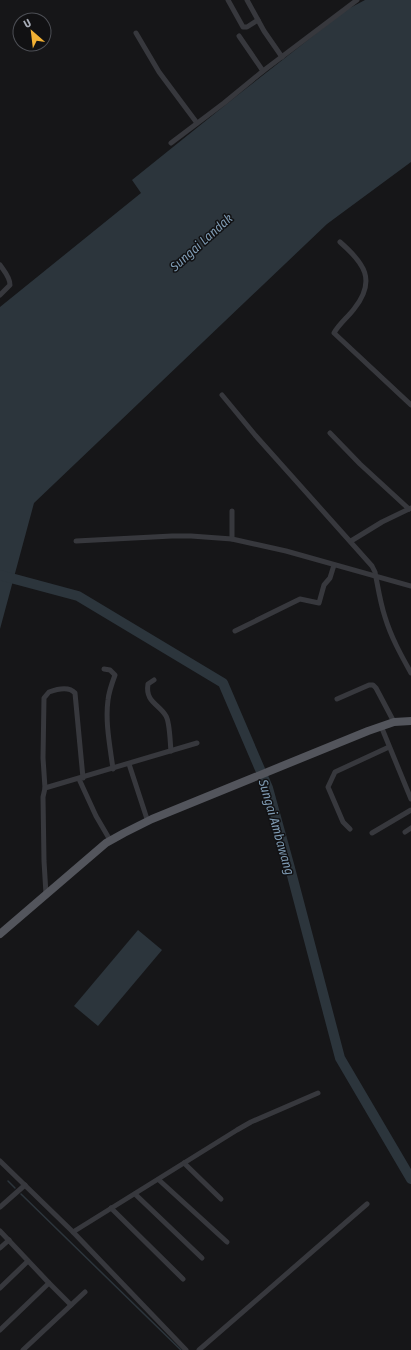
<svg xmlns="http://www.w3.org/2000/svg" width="411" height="1350" font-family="'Fira Sans Condensed',sans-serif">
<rect width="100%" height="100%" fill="#161618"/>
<!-- water -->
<g fill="#2c353c">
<path d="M 365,0 L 411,0 L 411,162 L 327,224 L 34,503 L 0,629 L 0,307 L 141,193 L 132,180 L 239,94 L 346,10 Z"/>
<path d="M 138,930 L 162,950 L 98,1026 L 74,1006 Z"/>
</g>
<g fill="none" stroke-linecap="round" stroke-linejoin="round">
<!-- stream -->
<g stroke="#2c353c" stroke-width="1.5">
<path d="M 8,1181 L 15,1188"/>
<path d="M 21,1194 L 181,1350"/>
</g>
<!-- river -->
<path stroke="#2c353c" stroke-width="10" d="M 0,575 L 78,596 L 223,683 L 268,788 L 290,868 L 340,1058 L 411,1179"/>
<!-- street -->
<g stroke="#37383d" stroke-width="5">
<path d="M 228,0 L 243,27 L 247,27 L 258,20"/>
<path d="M 247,0 L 264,31 L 282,57"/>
<path d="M 136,33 L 159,72 L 197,123"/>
<path d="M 239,36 L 263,71"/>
<path d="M 171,143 L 224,103 L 263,71 L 357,0"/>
<path d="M 340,242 C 364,263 377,280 354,309 C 348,317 339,324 334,333 L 411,405"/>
<path d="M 0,265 C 4,271 10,277 10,285 L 0,295"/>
<path d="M 222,395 L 255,435 L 372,566 L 375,572 C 378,587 380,602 385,617 C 391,637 401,655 411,673"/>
<path d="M 330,433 L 360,464 L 409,509"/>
<path d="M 232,539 L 232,511"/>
<path d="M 76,541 L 172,536 L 191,536 L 232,539 L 286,551 L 411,586"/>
<path d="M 351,541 L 382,522 L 411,508"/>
<path d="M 235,631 L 300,599 L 319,603 L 324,585 L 330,578 L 334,565"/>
<path d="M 104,669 L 110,670 L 115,675 C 112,683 109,691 108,700 C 105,722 110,746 113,769"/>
<path d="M 154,680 L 148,684 C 145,702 159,704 166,716 C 170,723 170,742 171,751"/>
<path d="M 337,699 L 369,685 L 373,685 L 376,688 L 394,722"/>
<path d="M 381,726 L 411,799"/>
<path d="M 129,764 L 148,822"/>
<path d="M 79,779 L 96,816 L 110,840"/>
<path d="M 45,788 L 43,758 L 44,698 L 49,692 C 57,689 69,686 75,693 L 83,778"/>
<path d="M 350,829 L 343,822 L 328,787 L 335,772 L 389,747"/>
<path d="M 405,832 L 411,828"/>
<path d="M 372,833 L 411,810"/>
<path d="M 46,894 L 44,861 L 43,797 L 45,788 L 197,743"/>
<path d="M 0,1161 L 73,1232 L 186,1350"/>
<path d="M 184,1163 L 221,1199"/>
<path d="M 159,1180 L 227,1242"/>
<path d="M 135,1194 L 202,1258"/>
<path d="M 0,1207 L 25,1185"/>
<path d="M 111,1208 L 183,1279"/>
<path d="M 0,1231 L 49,1283 L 71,1305"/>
<path d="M 73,1232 L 237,1130 L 251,1122 L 318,1093"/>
<path d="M 0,1248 L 9,1240"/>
<path d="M 0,1288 L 28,1261"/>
<path d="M 0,1330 L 49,1283"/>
<path d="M 23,1350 L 85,1292"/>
<path d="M 199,1350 L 367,1204"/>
</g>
<!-- primary -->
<path stroke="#53555c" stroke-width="8" d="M 0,934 L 106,843 L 124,833 L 152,819 L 368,731 L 394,722 L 411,721"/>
</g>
<g text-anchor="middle" stroke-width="3" stroke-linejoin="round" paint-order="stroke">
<!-- water labels -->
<g font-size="13" font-style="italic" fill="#7f9bb3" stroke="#111113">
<text transform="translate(201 242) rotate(-42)" y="5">Sungai Landak</text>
<text transform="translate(277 827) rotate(74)" y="5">Sungai Ambawang</text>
</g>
</g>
<!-- north arrow -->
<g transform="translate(32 32) rotate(332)"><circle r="19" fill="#111113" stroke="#4d4f55"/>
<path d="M0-3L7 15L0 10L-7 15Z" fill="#f2b134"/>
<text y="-6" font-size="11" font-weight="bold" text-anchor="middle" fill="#a8adb8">U</text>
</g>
</svg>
